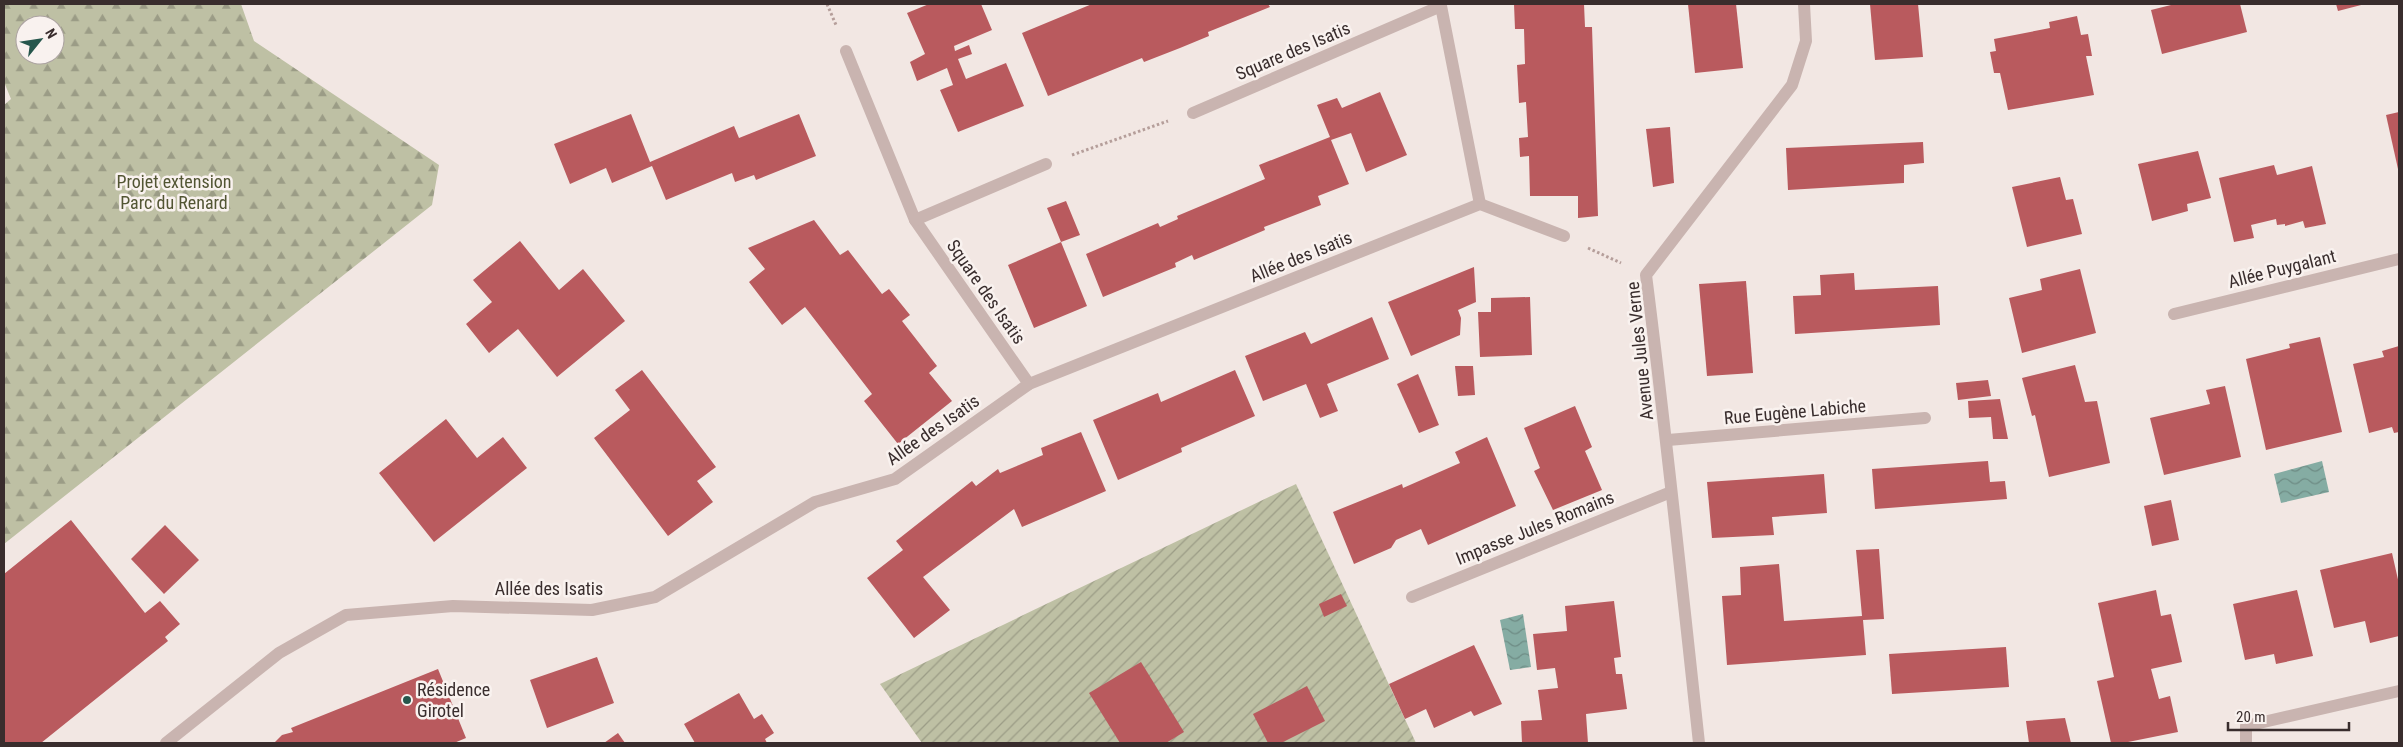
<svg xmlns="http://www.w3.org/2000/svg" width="2403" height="747" font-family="'Roboto Condensed',sans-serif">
<defs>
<pattern id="forest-firs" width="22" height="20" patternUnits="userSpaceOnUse" patternTransform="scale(1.25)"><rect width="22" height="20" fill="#bec0a4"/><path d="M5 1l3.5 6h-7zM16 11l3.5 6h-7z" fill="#9b9c86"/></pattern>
<pattern id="garden-furrows" width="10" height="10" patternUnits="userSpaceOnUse" patternTransform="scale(1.25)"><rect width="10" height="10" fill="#bec0a4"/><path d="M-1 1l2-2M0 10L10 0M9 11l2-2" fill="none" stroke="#9b9c86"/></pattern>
<pattern id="water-waves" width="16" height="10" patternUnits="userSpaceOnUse" patternTransform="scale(1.25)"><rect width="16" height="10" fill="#85aca3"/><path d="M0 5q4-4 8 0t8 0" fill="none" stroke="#6e8c85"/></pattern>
</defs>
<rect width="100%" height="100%" fill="#f2e7e3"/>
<!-- forest -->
<path fill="url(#forest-firs)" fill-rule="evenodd" d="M 4,4 L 241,4 L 254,41 L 439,165 L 432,205 L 4,544 L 4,105 L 11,99 L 4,82 ZM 25,25 L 55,25 L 55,55 L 25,55 Z"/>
<!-- garden -->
<path fill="url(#garden-furrows)" d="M 1296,484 L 1416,743 L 922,743 L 880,684 Z"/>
<!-- water -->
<g fill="url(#water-waves)">
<path d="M 2322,461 L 2329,492 L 2281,503 L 2274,474 Z"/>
<path d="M 1523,614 L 1531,667 L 1510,670 L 1500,620 Z"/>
</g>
<!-- building -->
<g fill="#b95a5e">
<path d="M 929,4 L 981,4 L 992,30 L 954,46 L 955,51 L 969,45 L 972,54 L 958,59 L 966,79 L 1006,63 L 1024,106 L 958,132 L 940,90 L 953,85 L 947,68 L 917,81 L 910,62 L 925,54 L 907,13 Z"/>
<path d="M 1092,4 L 1268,4 L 1270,7 L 1208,32 L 1209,36 L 1180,48 L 1144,62 L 1142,58 L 1048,96 L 1022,33 Z"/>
<path d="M 1514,4 L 1584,4 L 1585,27 L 1592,27 L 1598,216 L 1578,218 L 1578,196 L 1530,196 L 1529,156 L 1520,157 L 1519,138 L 1528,137 L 1526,102 L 1519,103 L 1517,65 L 1525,64 L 1524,29 L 1515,29 Z"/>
<path d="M 1688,4 L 1736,4 L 1743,68 L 1695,73 Z"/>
<path d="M 1870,4 L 1918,4 L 1923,57 L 1875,60 Z"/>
<path d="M 2175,4 L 2240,4 L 2247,32 L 2162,54 L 2151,10 Z"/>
<path d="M 2336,4 L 2365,4 L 2338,11 Z"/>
<path d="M 2077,16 L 2081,35 L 2088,34 L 2092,56 L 2086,56 L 2094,95 L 2008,110 L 2000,73 L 1994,73 L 1990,52 L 1996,51 L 1994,39 L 2050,28 L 2049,22 Z"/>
<path d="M 1380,92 L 1407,155 L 1366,172 L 1351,133 L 1331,140 L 1349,184 L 1318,196 L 1321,205 L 1264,227 L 1265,230 L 1194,260 L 1192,255 L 1175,263 L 1176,267 L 1103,297 L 1086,254 L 1158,223 L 1160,227 L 1178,219 L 1177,216 L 1265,179 L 1259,165 L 1330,137 L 1317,105 L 1337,98 L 1342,108 Z"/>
<path d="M 2399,112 L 2399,169 L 2398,169 L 2386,115 Z"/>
<path d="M 631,114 L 650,162 L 734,126 L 739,138 L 799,114 L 816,156 L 756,180 L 754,175 L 735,182 L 732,173 L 666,200 L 652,166 L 612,183 L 606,168 L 570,184 L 554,144 Z"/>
<path d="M 1670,127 L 1674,183 L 1653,187 L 1646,129 Z"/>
<path d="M 1923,142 L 1924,163 L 1904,165 L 1904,183 L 1788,190 L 1786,148 Z"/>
<path d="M 2198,151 L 2211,198 L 2187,204 L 2188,211 L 2152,221 L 2138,164 Z"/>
<path d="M 2274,165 L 2277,175 L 2312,166 L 2326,224 L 2305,228 L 2303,221 L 2285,226 L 2285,224 L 2277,225 L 2276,219 L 2251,225 L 2254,238 L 2234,242 L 2219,178 Z"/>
<path d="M 2060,177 L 2066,200 L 2073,199 L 2082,234 L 2027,247 L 2012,187 Z"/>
<path d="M 1066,201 L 1080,235 L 1061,242 L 1087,306 L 1034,328 L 1008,265 L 1061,242 L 1047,208 Z"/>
<path d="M 814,220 L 840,255 L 848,250 L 882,294 L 889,289 L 910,315 L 902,321 L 937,366 L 929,373 L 952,401 L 898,444 L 864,401 L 872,394 L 805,307 L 782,325 L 749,282 L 765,269 L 748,248 Z"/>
<path d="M 520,241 L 559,290 L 583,269 L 625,321 L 557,377 L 518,329 L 489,353 L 466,324 L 492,302 L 473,280 Z"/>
<path d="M 1474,267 L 1476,302 L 1458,310 L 1461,318 L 1460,335 L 1411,356 L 1388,302 Z"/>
<path d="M 2080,269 L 2096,333 L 2022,353 L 2009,298 L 2042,290 L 2040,279 Z"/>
<path d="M 1854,273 L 1855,290 L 1938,286 L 1940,325 L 1795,334 L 1793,296 L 1821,295 L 1820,275 Z"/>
<path d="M 1746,281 L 1753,373 L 1707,376 L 1699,284 Z"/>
<path d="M 1530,297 L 1532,355 L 1480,357 L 1478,312 L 1491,312 L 1491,298 Z"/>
<path d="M 1372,317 L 1389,359 L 1327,384 L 1338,411 L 1320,418 L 1306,384 L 1263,401 L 1245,356 L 1305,332 L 1311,344 Z"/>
<path d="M 2320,337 L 2342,432 L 2266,450 L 2246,359 L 2290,348 L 2289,344 Z"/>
<path d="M 2399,346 L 2399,432 L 2394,433 L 2392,427 L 2369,433 L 2353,364 L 2384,357 L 2382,351 Z"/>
<path d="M 2075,365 L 2085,402 L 2097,401 L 2110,463 L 2049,477 L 2035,415 L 2032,416 L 2022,378 Z"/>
<path d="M 1455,366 L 1473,366 L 1475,395 L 1458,396 Z"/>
<path d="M 642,370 L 716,467 L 697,481 L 713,502 L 668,536 L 594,438 L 630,410 L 615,390 Z"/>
<path d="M 1235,370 L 1255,416 L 1181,448 L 1182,452 L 1118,480 L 1093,420 L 1158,393 L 1161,402 Z"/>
<path d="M 1418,374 L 1439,425 L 1419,433 L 1397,384 Z"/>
<path d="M 1988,380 L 1991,396 L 1958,400 L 1956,383 Z"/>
<path d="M 2225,386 L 2241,457 L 2164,475 L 2150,418 L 2210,404 L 2206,390 Z"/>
<path d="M 2000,399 L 2008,439 L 1993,439 L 1991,417 L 1969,418 L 1968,401 Z"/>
<path d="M 1575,406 L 1592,447 L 1585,451 L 1602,490 L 1553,510 L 1534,471 L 1540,468 L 1524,428 Z"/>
<path d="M 446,419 L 477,458 L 503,437 L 527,468 L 434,542 L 379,473 Z"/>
<path d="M 1081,432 L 1106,491 L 1022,527 L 1014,509 L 923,577 L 950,610 L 914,638 L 867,578 L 903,550 L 896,541 L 972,481 L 976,486 L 998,469 L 1000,473 L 1043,455 L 1041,448 Z"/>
<path d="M 1487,437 L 1516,506 L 1428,545 L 1421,529 L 1396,540 L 1391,548 L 1354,564 L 1333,512 L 1402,484 L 1403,488 L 1460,463 L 1455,452 Z"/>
<path d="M 1988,461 L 1990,482 L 2005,481 L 2007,499 L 1875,509 L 1872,469 Z"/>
<path d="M 1824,474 L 1827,513 L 1772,517 L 1774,535 L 1712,538 L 1707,482 Z"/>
<path d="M 2171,500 L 2179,540 L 2152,546 L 2144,506 Z"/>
<path d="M 71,520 L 145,613 L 160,601 L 180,624 L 165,637 L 168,641 L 41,743 L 4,743 L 4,574 Z"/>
<path d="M 165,525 L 199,560 L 164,594 L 131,559 Z"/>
<path d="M 1879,549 L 1884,619 L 1863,620 L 1866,655 L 1727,665 L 1722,596 L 1741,595 L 1740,567 L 1779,564 L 1784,621 L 1862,616 L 1856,550 Z"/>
<path d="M 2392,553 L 2399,584 L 2399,636 L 2370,643 L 2365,621 L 2334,628 L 2320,570 Z"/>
<path d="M 2156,590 L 2161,616 L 2171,614 L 2182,662 L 2151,669 L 2159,699 L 2170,696 L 2178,732 L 2123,743 L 2111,743 L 2097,681 L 2114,677 L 2098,603 Z"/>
<path d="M 2297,590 L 2313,656 L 2276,664 L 2274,654 L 2245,660 L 2233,604 Z"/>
<path d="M 1341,594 L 1347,606 L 1324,617 L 1319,604 Z"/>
<path d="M 1614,601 L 1621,657 L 1614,658 L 1616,674 L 1622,674 L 1627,709 L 1586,714 L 1588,743 L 1522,743 L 1521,721 L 1542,720 L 1538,690 L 1558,688 L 1555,668 L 1537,670 L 1533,634 L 1567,631 L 1565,606 Z"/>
<path d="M 1474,645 L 1502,704 L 1474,716 L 1471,711 L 1434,728 L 1426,709 L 1405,719 L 1389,684 Z"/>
<path d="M 2006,647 L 2009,687 L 1892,694 L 1889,654 Z"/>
<path d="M 597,657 L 614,703 L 547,728 L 530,680 Z"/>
<path d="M 1141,662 L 1184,732 L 1166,743 L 1120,743 L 1089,693 Z"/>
<path d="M 438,669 L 466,738 L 454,743 L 274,743 L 282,735 L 293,732 L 291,728 Z"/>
<path d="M 1307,686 L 1325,721 L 1281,743 L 1268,743 L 1253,714 Z"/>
<path d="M 739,693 L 754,719 L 762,714 L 774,733 L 765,739 L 767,743 L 695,743 L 684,724 Z"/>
<path d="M 2065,718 L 2071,743 L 2029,743 L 2026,721 Z"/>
<path d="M 618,733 L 625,743 L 604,743 Z"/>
</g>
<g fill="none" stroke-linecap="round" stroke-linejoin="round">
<!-- path -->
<g stroke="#b59e9a" stroke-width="3" stroke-dasharray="2.5 2.5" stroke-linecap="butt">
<path d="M 827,4 L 836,25"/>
<path d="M 1072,155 L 1168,121"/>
<path d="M 1588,248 L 1621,263"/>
</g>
<!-- minor -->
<g stroke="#c9b4b0" stroke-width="12">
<path d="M 846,51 L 915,220 L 1029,384"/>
<path d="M 1193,113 L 1441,6 L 1480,204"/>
<path d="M 915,220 L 1046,164"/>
<path d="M 2174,314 L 2399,259"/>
<path d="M 1668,440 L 1925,418"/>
<path d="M 1412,597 L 1671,492"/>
<path d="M 166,743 L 279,653 L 346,615 L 453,606 L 592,610 L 655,597 L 815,502 L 895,479 L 1029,384 L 1480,204 L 1564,236"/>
<path d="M 1699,743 C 1682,587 1666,431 1646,275 L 1792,85 L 1806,41 L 1804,4"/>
<path d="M 2246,743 L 2246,726 L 2399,691"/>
</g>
</g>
<!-- markers -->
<circle fill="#26564c" stroke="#f9f2ef" stroke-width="2" cx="407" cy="700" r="5"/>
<g text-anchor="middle" stroke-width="5" stroke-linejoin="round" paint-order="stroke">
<!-- street labels -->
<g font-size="18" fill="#392d2d" stroke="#f9f2ef">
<text transform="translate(1293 51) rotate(-23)" y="6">Square des Isatis</text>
<text transform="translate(1301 257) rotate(-22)" y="6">Allée des Isatis</text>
<text transform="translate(2282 269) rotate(-14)" y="6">Allée Puygalant</text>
<text transform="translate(986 292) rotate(55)" y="6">Square des Isatis</text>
<text transform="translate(1640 351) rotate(-96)" y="6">Avenue Jules Verne</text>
<text transform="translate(1795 412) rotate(-5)" y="6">Rue Eugène Labiche</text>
<text transform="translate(933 430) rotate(-35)" y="6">Allée des Isatis</text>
<text transform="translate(1535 528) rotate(-22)" y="6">Impasse Jules Romains</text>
<text x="549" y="595">Allée des Isatis</text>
</g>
<!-- park labels -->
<g font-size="18" fill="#525533" stroke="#f9f2ef">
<text x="174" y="188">Projet extension<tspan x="174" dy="21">Parc du Renard</tspan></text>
</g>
<!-- poi labels -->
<g font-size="18" fill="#392d2d" stroke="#f9f2ef" text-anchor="start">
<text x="417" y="696">Résidence<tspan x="417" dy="21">Girotel</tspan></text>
</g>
</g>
<!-- border -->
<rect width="2403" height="747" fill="none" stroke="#392d2d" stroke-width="10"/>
<!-- north arrow -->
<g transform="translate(40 40) rotate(60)"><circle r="24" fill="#f9f2ef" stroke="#aca3a1"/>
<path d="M0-4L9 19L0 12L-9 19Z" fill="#26564c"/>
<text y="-8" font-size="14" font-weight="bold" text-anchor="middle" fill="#392d2d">N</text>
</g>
<!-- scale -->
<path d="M2228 722v8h121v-8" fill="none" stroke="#392d2d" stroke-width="2.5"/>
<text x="2236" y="722" font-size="15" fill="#392d2d" stroke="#f9f2ef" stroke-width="4" paint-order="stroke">20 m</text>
</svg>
